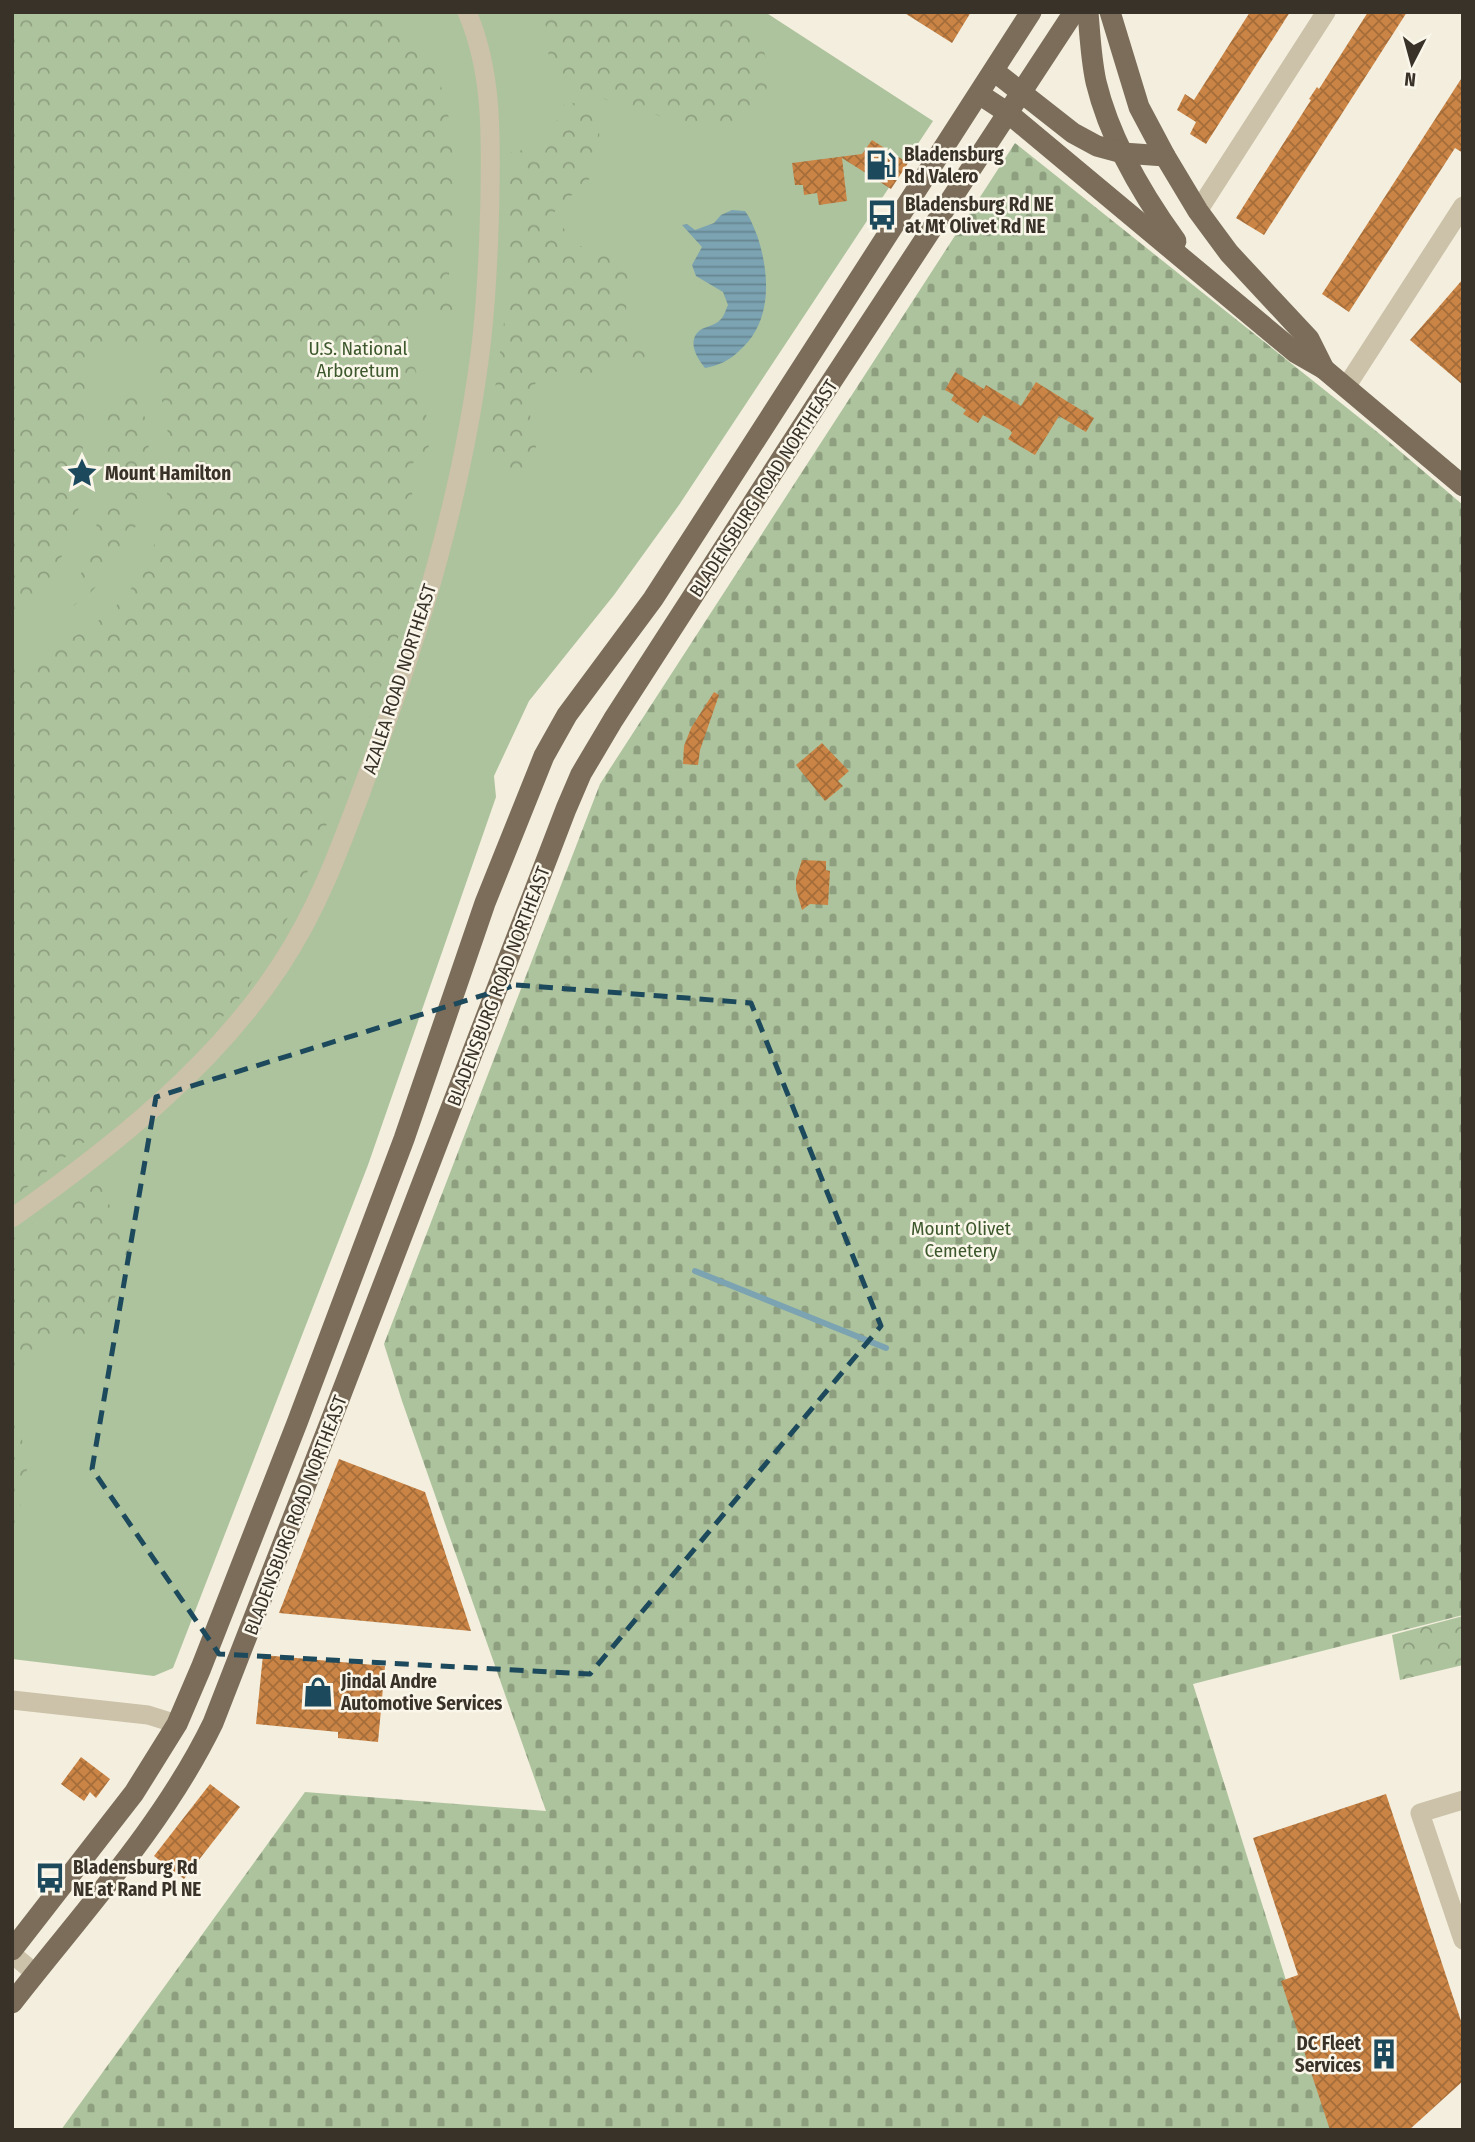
<svg xmlns="http://www.w3.org/2000/svg" width="1475" height="2142" font-family="'Fira Sans Condensed',sans-serif">
<defs>
<pattern id="forest-crowns" width="20" height="18" patternUnits="userSpaceOnUse" patternTransform="scale(1.75)"><rect width="20" height="18" fill="#adc39d"/><path d="M2 6a3 3 0 1 1 6 0M12 15a3 3 0 1 1 6 0" fill="none" stroke="#8e9f80"/></pattern>
<pattern id="cemetery-stones" width="16" height="16" patternUnits="userSpaceOnUse" patternTransform="scale(1.75)"><rect width="16" height="16" fill="#adc39d"/><path d="M2 7V4a2 2 0 0 1 4 0v3zM10 15v-3a2 2 0 0 1 4 0v3z" fill="#8e9f80"/></pattern>
<pattern id="water-rules" width="6" height="5" patternUnits="userSpaceOnUse" patternTransform="scale(1.75)"><rect width="6" height="5" fill="#7ba3b1"/><path d="M0 2.5h6" fill="none" stroke="#668590"/></pattern>
<pattern id="building-cross-hatch" width="8" height="8" patternUnits="userSpaceOnUse" patternTransform="scale(1.75)"><rect width="8" height="8" fill="#ca8445"/><path d="M0 0l8 8M0 8l8-8" fill="none" stroke="#a56d3a"/></pattern>
</defs>
<rect width="100%" height="100%" fill="#f3eedd"/>
<!-- green -->
<path fill="#adc39d" d="M 12,12 L 765,12 L 933,121 L 679,505 L 614,595 L 529,701 L 494,776 L 496,797 L 368,1165 L 173,1668 L 154,1676 L 12,1659 Z"/>
<!-- forest -->
<g fill="url(#forest-crowns)">
<path d="M 12,12 L 328,12 L 334,15 L 345,12 L 390,12 C 402,26 415,39 425,53 C 458,101 455,184 454,240 C 453,254 448,268 449,282 C 449,295 459,305 461,317 L 457,320 L 438,314 L 429,313 L 414,323 L 408,333 L 408,345 L 425,401 L 429,444 L 428,454 L 424,458 L 419,457 L 414,461 L 411,469 L 410,481 L 420,540 L 413,594 L 363,739 L 311,861 L 299,898 L 247,990 L 197,1045 L 147,1093 L 12,1199 L 12,668 C 24,664 35,658 46,652 C 73,639 108,618 127,594 C 168,540 178,466 162,401 C 158,385 164,363 152,350 L 97,350 L 86,353 L 81,498 C 71,546 50,590 12,622 Z"/>
<path d="M 535,12 L 747,12 L 751,15 C 768,59 777,78 754,121 L 718,127 L 675,120 L 617,104 L 582,90 L 548,60 C 549,40 552,27 535,12 Z"/>
<path d="M 568,102 C 583,104 591,110 597,124 C 603,143 600,168 586,183 C 576,194 561,200 554,213 L 568,235 L 580,246 L 628,262 L 634,267 C 634,283 623,303 627,317 C 632,336 652,338 643,362 C 627,369 623,360 611,363 C 604,365 599,372 591,373 C 571,376 551,363 535,384 C 516,410 550,446 529,469 C 511,477 500,461 487,449 L 504,322 L 509,270 L 505,155 L 518,150 L 539,153 L 545,151 L 551,143 L 560,108 Z"/>
<path d="M 128,392 L 138,396 L 145,418 L 149,449 L 146,472 L 141,485 L 142,499 L 140,519 L 105,577 L 91,592 L 67,611 L 63,602 L 80,577 L 103,504 L 106,411 L 111,396 Z"/>
<path d="M 92,1183 L 100,1186 L 105,1191 L 114,1219 L 127,1239 L 131,1253 L 130,1270 L 111,1305 L 88,1335 L 81,1339 L 60,1339 L 23,1356 L 12,1374 L 12,1239 C 34,1224 68,1188 92,1183 Z"/>
<path d="M 12,1413 L 29,1459 L 12,1551 Z"/>
<path d="M 1463,1616 L 1463,1665 L 1400,1680 L 1392,1635 Z"/>
</g>
<!-- cemetery -->
<path fill="url(#cemetery-stones)" d="M 1015,143 L 1381,435 L 1463,505 L 1463,1615 L 1193,1684 L 1333,2130 L 61,2130 L 305,1792 L 546,1811 L 402,1401 L 384,1344 L 600,784 Z"/>
<!-- water -->
<path fill="url(#water-rules)" d="M 732,210 L 745,211 C 751,219 753,226 757,235 C 770,274 773,322 739,351 C 730,360 718,366 705,368 C 697,358 687,342 699,331 C 705,326 715,326 720,320 C 724,317 726,309 728,305 L 723,292 L 696,276 L 692,265 L 702,247 L 682,225 L 687,224 L 695,230 L 714,223 L 721,215 Z"/>
<g fill="none" stroke-linecap="round" stroke-linejoin="round">
<!-- stream -->
<path stroke="#7ba3b1" stroke-width="6" d="M 695,1271 L 886,1348"/>
</g>
<!-- building -->
<g fill="url(#building-cross-hatch)">
<path d="M 903,12 L 971,12 L 952,43 Z"/>
<path d="M 1250,12 L 1290,12 L 1206,144 L 1190,134 L 1196,122 L 1177,110 L 1185,94 L 1194,100 Z"/>
<path d="M 1368,12 L 1407,12 L 1264,235 L 1236,218 L 1311,100 L 1309,99 L 1317,87 L 1319,89 Z"/>
<path d="M 1463,76 L 1463,153 L 1455,148 L 1349,312 L 1322,294 Z"/>
<path d="M 872,140 L 908,163 L 891,189 L 842,158 L 847,201 L 819,205 L 817,193 L 804,195 L 803,185 L 795,185 L 792,163 L 862,154 Z"/>
<path d="M 1463,279 L 1463,385 L 1410,340 Z"/>
<path d="M 955,372 L 984,389 L 986,385 L 1021,406 L 1036,382 L 1094,418 L 1086,432 L 1059,416 L 1035,455 L 1008,439 L 1012,433 L 1010,430 L 983,415 L 978,423 L 963,414 L 966,410 L 951,400 L 954,395 L 945,390 Z"/>
<path d="M 714,692 L 719,695 L 700,750 L 698,765 L 683,764 L 684,746 L 691,728 Z"/>
<path d="M 822,743 L 849,771 L 838,781 L 843,786 L 825,801 L 796,765 Z"/>
<path d="M 802,860 L 826,861 L 826,870 L 830,871 L 828,905 L 810,904 L 802,910 L 796,889 L 796,879 Z"/>
<path d="M 339,1459 L 425,1492 L 471,1631 L 279,1613 Z"/>
<path d="M 263,1655 L 385,1666 L 378,1742 L 338,1738 L 338,1732 L 256,1724 Z"/>
<path d="M 81,1757 L 110,1779 L 96,1798 L 90,1792 L 84,1801 L 61,1784 Z"/>
<path d="M 210,1784 L 240,1807 L 184,1879 L 154,1856 Z"/>
<path d="M 1386,1794 L 1463,2027 L 1463,2081 L 1409,2130 L 1330,2130 L 1281,1981 L 1298,1975 L 1253,1838 Z"/>
</g>
<g fill="none" stroke-linecap="round" stroke-linejoin="round">
<!-- minor -->
<g stroke="#ccc1a9" stroke-width="19">
<path d="M 1198,211 L 1326,12"/>
<path d="M 1346,387 L 1463,206"/>
<path d="M 12,1218 C 110,1149 214,1067 280,966 C 320,906 343,840 368,773 C 420,634 465,486 482,337 C 487,290 489,242 490,194 C 491,132 492,70 467,12"/>
<path d="M 12,1700 L 148,1715 L 177,1724"/>
<path d="M 1463,1800 L 1420,1813 L 1463,1940"/>
<path d="M 12,1954 L 35,1973"/>
</g>
<!-- major -->
<g stroke="#7b6d5a" stroke-width="21">
<path d="M 1088,12 C 1090,36 1091,59 1096,82 C 1110,140 1142,194 1176,241"/>
<path d="M 1110,12 L 1139,107 L 1165,156 L 1198,211 L 1229,253 L 1309,339 L 1324,369"/>
<path d="M 994,71 L 1073,133 L 1097,146 L 1123,153 L 1165,156"/>
<path d="M 979,94 L 1008,113 L 1296,353 L 1324,369 L 1463,486"/>
<path d="M 12,1950 L 134,1793 L 177,1724 L 201,1668 L 297,1423 L 404,1139 L 485,903 L 544,756 L 567,715 L 653,599 L 1031,12"/>
<path d="M 12,2003 C 82,1913 163,1826 213,1723 L 335,1410 L 566,809 L 581,774 L 613,720 L 820,399 L 1074,12"/>
</g>
</g>
<!-- marked area -->
<path fill="none" stroke="#1d495c" stroke-width="5" stroke-dasharray="14 9" stroke-linejoin="round" d="M 516,985 L 751,1003 L 881,1326 L 590,1674 L 219,1654 L 92,1469 L 156,1097 Z"/>
<!-- icons -->
<defs>
<g id="fuel-bare" transform="scale(2.415)"><path d="M-5.5-6h7V0h2V4h1.3V-2.5L3-4.5l.8-.8L6-3V5H2.5V1h-1V6h-7ZM-4.2-4.7v3.2H.2V-4.7Z" fill="#1d495c" stroke="#faf7ea" stroke-width="2.5" paint-order="stroke"/></g>
<g id="bus-bare" transform="scale(2.415)"><path d="M-5-6H5V4H4V6H2V4H-2V6H-4V4H-5ZM-3.5-4V0h7V-4ZM-3.5 1.2v1.5H-2V1.2ZM2 1.2v1.5H3.5V1.2Z" fill="#1d495c" stroke="#faf7ea" stroke-width="2.5" paint-order="stroke"/></g>
<g id="sight-bare" transform="scale(2.415)"><path d="M0-6L1.8-2.2L6-1.7L2.9 1.2L3.7 5.4L0 3.3L-3.7 5.4L-2.9 1.2L-6-1.7L-1.8-2.2Z" fill="#1d495c" stroke="#faf7ea" stroke-width="2.5" paint-order="stroke"/></g>
<g id="shop-bare" transform="scale(2.415)"><path d="M-5-2.5h2.3a2.7 3.5 0 0 1 5.4 0H5L5.5 6h-11ZM-1.5-2.5h3a1.5 2.3 0 0 0-3 0Z" fill="#1d495c" stroke="#faf7ea" stroke-width="2.5" paint-order="stroke"/></g>
<g id="building-bare" transform="scale(2.415)"><path d="M-4-6H4V6H1V3H-1V6H-4ZM-2.5-4.3h1.7v1.8h-1.7ZM.8-4.3h1.7v1.8H.8ZM-2.5-1h1.7V.8h-1.7ZM.8-1h1.7V.8H.8Z" fill="#1d495c" stroke="#faf7ea" stroke-width="2.5" paint-order="stroke"/></g>
</defs>
<g fill-rule="evenodd">
<use href="#fuel-bare" x="881" y="165"/>
<use href="#bus-bare" x="882" y="215"/>
<use href="#sight-bare" x="82" y="473"/>
<use href="#shop-bare" x="318" y="1692"/>
<use href="#bus-bare" x="50" y="1878"/>
<use href="#building-bare" x="1384" y="2054"/>
</g>
<g text-anchor="middle" stroke-width="5" stroke-linejoin="round" paint-order="stroke">
<!-- poi labels -->
<g font-size="19" font-weight="bold" fill="#393229" stroke="#faf7ea" text-anchor="start">
<text x="904" y="161">Bladensburg<tspan x="904" dy="22">Rd Valero</tspan></text>
<text x="905" y="211">Bladensburg Rd NE<tspan x="905" dy="22">at Mt Olivet Rd NE</tspan></text>
<text x="105" y="480">Mount Hamilton</text>
<text x="341" y="1688">Jindal Andre<tspan x="341" dy="22">Automotive Services</tspan></text>
<text x="73" y="1874">Bladensburg Rd<tspan x="73" dy="22">NE at Rand Pl NE</tspan></text>
<text x="1361" y="2050" text-anchor="end">DC Fleet<tspan x="1361" dy="22">Services</tspan></text>
</g>
<!-- park labels -->
<g font-size="19" fill="#3d582c" stroke="#faf7ea">
<text x="358" y="355">U.S. National<tspan x="358" dy="22">Arboretum</tspan></text>
<text x="961" y="1235">Mount Olivet<tspan x="961" dy="22">Cemetery</tspan></text>
</g>
<!-- street labels -->
<g font-size="19" fill="#393229" stroke="#faf7ea">
<text transform="translate(763 488) rotate(-57)" y="7">BLADENSBURG ROAD NORTHEAST</text>
<text transform="translate(399 679) rotate(-72)" y="7">AZALEA ROAD NORTHEAST</text>
<text transform="translate(498 986) rotate(-69)" y="7">BLADENSBURG ROAD NORTHEAST</text>
<text transform="translate(295 1515) rotate(-69)" y="7">BLADENSBURG ROAD NORTHEAST</text>
</g>
</g>
<!-- border -->
<rect width="1475" height="2142" fill="none" stroke="#393229" stroke-width="28"/>
<!-- north arrow -->
<g transform="translate(1412 63) rotate(186)" stroke="#faf7ea" stroke-width="5" paint-order="stroke">
<path d="M0-5L12 26L0 18L-12 26Z" fill="#393229"/>
<text y="-10" font-size="19" font-weight="bold" text-anchor="middle" fill="#393229">N</text>
</g>
</svg>
